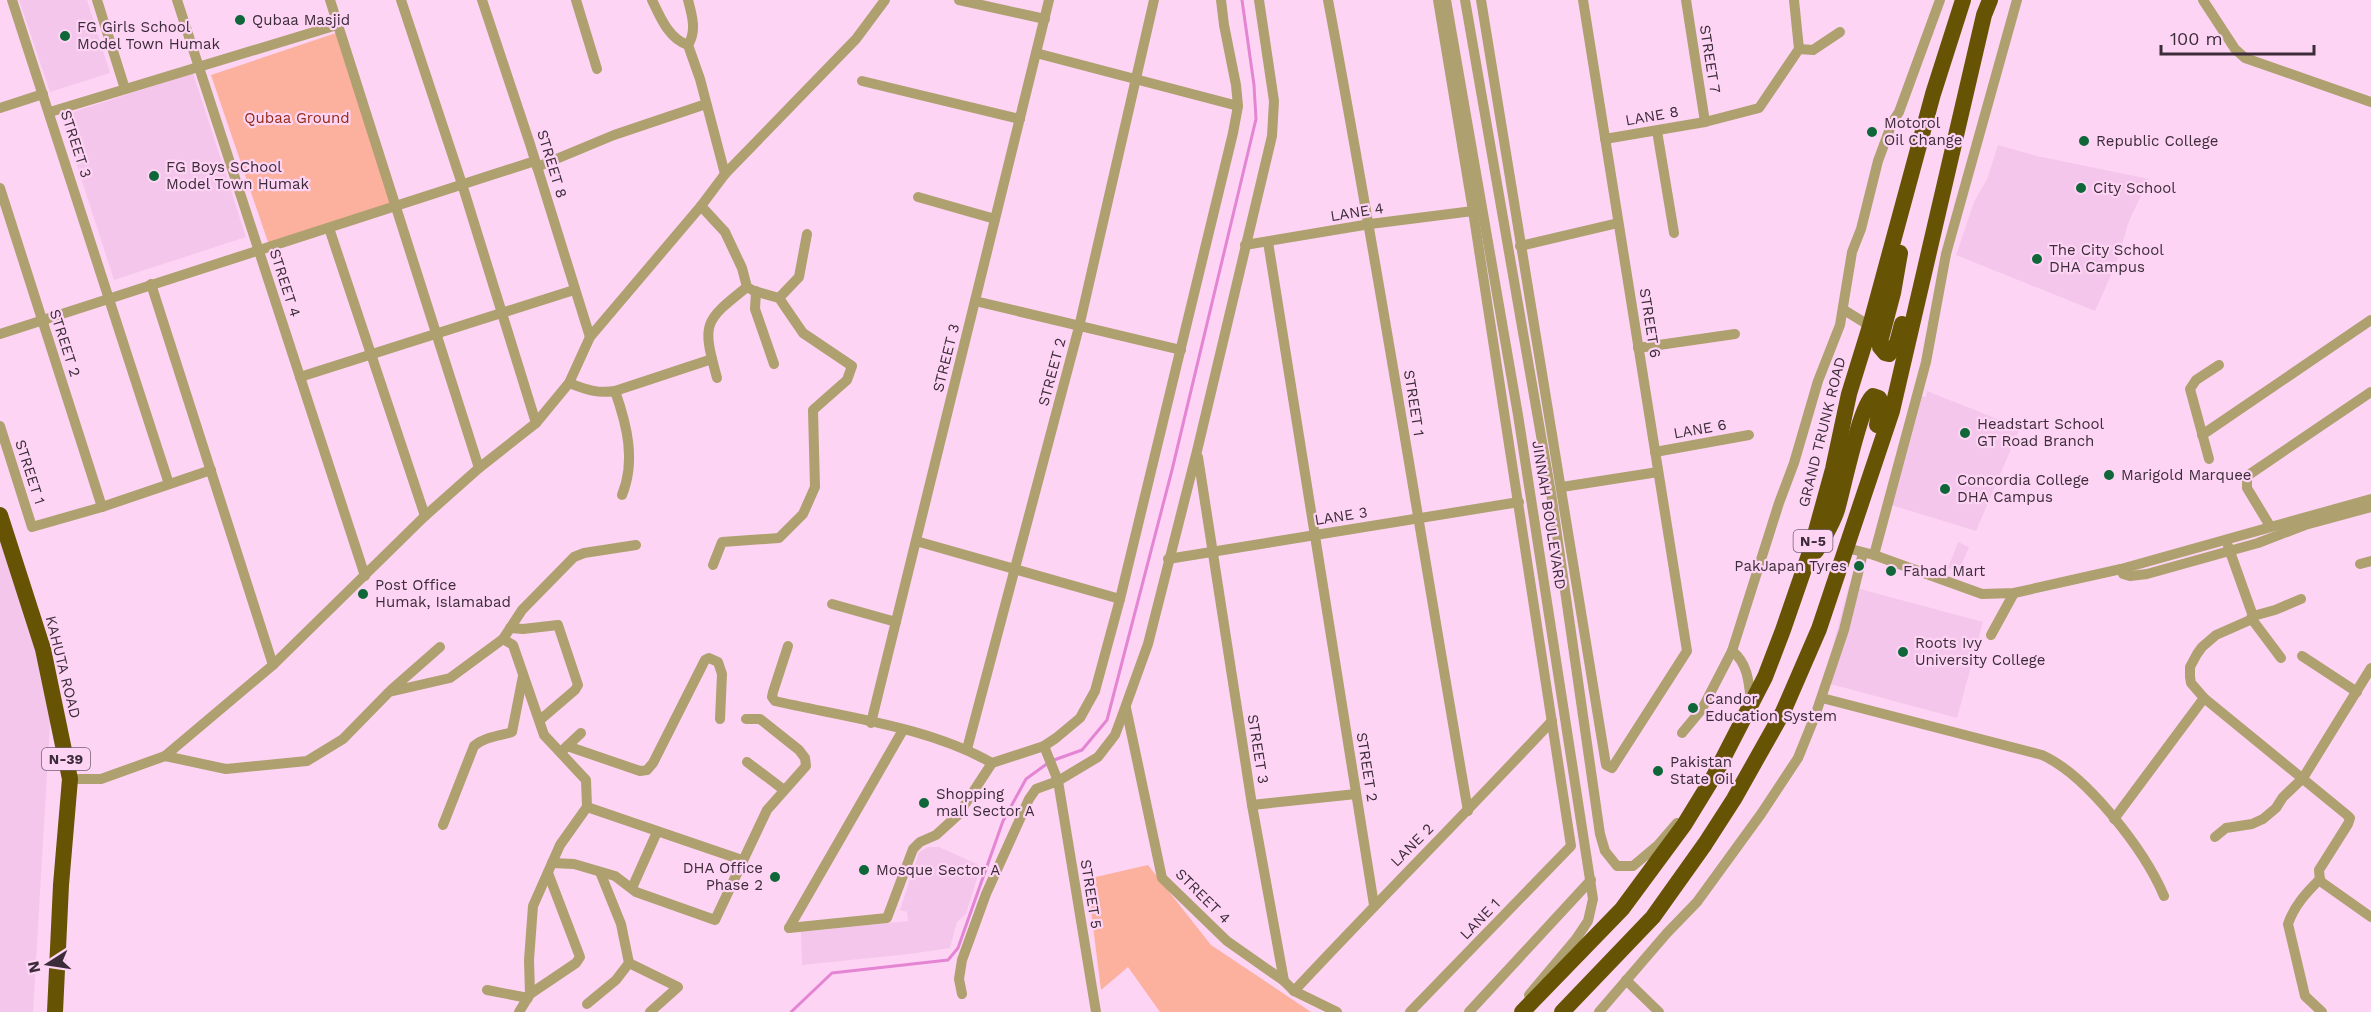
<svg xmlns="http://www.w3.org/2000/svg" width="2371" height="1012" font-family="'Work Sans',sans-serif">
<rect width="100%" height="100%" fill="#fed4f5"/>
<!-- built -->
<g fill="#f5c6eb">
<path d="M 19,0 L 87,0 L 110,73 L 50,92 Z"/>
<path d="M 193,73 L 246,237 L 114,280 L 61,116 Z"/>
<path d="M 1998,145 L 2037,156 L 2149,179 L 2129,221 L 2116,264 L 2095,311 L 1956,255 L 1974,202 L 1987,179 Z"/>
<path d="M 1927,391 L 2020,428 L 1976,531 L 1891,505 L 1920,396 L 1926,397 Z"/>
<path d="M 0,526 L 52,689 L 33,1012 L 0,1012 Z"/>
<path d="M 1958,542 L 1969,547 L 1959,571 L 1948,568 Z"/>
<path d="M 1849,586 L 1983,622 L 1957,718 L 1823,682 Z"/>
<path d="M 928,847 L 939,847 L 977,864 L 980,869 L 966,914 L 957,922 L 950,948 L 910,954 L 802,965 L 801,932 L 908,921 L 907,912 L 900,910 L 919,852 Z"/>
</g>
<!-- green -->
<g fill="#fcb09e">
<path d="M 339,32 L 396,201 L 269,245 L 211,75 Z"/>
<path d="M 1148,865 L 1211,945 L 1311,1012 L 1160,1012 L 1128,967 L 1101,990 L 1087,879 Z"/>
</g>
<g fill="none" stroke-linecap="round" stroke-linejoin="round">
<!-- stream -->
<g stroke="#e485d3" stroke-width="3">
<path d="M 1054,760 L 1082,750 L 1107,720 L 1172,470 L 1256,119 L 1254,85 L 1242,0"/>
<path d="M 791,1012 L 832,973 L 948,960 L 958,948 L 1003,821 L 1026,779 L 1048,763"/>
</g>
<!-- minor -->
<g stroke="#aea06f" stroke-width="10">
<path d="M 12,0 L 169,484"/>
<path d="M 97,0 L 125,89"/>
<path d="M 177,0 L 365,576"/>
<path d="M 330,0 L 479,468"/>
<path d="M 401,0 L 462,184 L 536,423"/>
<path d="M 482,0 L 530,144 L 590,337"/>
<path d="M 576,0 L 597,69"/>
<path d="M 652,0 C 660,17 669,39 688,45 C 697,31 692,15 688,0"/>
<path d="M 959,0 L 1045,19"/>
<path d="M 1328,0 C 1379,270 1421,541 1468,811"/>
<path d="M 1446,0 L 1518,415 L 1593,899 L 1588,921 L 1576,939 L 1529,995"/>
<path d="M 1465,0 L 1551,493 L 1600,834 L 1605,851 L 1617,866 L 1633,866 L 1658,845 L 1677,823"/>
<path d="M 1481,0 L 1606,765 L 1612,768 L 1687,651 L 1583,0"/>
<path d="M 1686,0 L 1705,122"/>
<path d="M 2203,0 L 2235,49 L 2245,58 L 2371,102"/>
<path d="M 688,45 L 700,79 L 725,174"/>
<path d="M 1799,49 L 1813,50 L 1840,32"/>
<path d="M 1036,53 L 1238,106"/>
<path d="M 862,81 L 1020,119"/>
<path d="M 0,108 L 43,94"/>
<path d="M 50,112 L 337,25"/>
<path d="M 1657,131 L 1674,233"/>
<path d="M 1605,139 L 1705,122 L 1759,108 L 1799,49 L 1794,0"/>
<path d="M 537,167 L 614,135 L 706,104"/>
<path d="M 0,188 L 102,507"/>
<path d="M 918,197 L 995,219"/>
<path d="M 701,206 L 725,232 L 742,268 L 747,287 L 754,291 L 779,298 L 803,333 L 852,366 L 847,380 L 813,410 L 815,487 L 803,514 L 779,538 L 722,542 L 713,565"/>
<path d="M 329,228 L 425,516"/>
<path d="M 1268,242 L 1374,905"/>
<path d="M 1245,245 L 1370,224 L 1473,211"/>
<path d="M 1520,246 L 1618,223"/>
<path d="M 151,284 L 273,665"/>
<path d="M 756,291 L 755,309 L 774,364"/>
<path d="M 779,298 L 799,277 L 807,234"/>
<path d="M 975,301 L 1181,350"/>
<path d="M 1844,310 L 1870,326"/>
<path d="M 0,334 L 535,161"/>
<path d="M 1638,348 L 1735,334"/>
<path d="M 300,377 L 574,290"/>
<path d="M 717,378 C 702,323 703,322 747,287"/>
<path d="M 569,383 C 585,389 597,394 615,391 L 712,359"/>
<path d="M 615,391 C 627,425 636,461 622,495"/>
<path d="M 0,426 L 32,527 L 102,507 L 211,470"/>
<path d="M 2202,435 L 2371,320"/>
<path d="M 1655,452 L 1749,435"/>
<path d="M 1198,457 L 1252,805 L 1284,981"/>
<path d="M 2209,459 L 2190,389 L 2196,380 L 2219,365"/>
<path d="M 1562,487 L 1658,472"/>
<path d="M 2270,526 L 2247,488 L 2247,476 L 2371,392"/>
<path d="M 916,541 L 1120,599"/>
<path d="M 2228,546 L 2253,616"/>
<path d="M 1847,548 L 1874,555 L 1982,594 L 2014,593 L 2121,569 L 2371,499"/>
<path d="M 1874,555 L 1926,362 L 1946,254 L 2017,0"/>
<path d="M 1168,559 L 1519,502"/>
<path d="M 2360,564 L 2371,561"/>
<path d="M 2121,569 L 2123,574 L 2130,576 L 2147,574 L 2258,543 L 2305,525 L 2371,507"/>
<path d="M 2301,599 L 2275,610 L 2253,616 L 2250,620 L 2216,635 L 2202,647 L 2197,654 L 2190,667 L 2190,677 L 2191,683 L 2204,698 L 2347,815 L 2350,818 L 2348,824 L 2319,870 L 2320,881 L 2371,917"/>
<path d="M 832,604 L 896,622"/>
<path d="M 2251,618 L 2281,658"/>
<path d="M 510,628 L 523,629 L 558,625 L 578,685 L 575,690 L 540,720"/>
<path d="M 1991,635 L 2014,593"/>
<path d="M 503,639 L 522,610 L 574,557 L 584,553 L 636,545"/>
<path d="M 788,646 L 773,692 L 772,697 L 775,701 C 845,717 929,727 992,763"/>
<path d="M 1732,651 C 1748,663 1749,683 1751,702"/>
<path d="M 2302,656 L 2357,692"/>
<path d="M 391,690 L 440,647"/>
<path d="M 1822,698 L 2042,755 C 2087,775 2145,851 2164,896"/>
<path d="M 1126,708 L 1162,878 L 1227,941 L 1284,981 L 1294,991 L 1337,1012"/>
<path d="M 871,723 L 1049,0"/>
<path d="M 1682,733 L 1702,709 L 1732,651 L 1779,503 L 1794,463 L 1818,381 L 1840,325 L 1852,252 L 1861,229 L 1878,161 L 1892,123 L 1899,112 L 1940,0"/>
<path d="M 567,746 L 640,771 L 647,770 L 653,763 L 705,660 L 709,658 L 718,662 L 722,674 L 720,719"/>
<path d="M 1044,746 L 1058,781 L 1096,1012"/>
<path d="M 967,749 L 1079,327 L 1154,0"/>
<path d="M 563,750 L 581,733"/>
<path d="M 165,756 L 226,769 L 307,761 L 343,739 L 389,692 L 450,678 L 503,639 L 513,645 L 544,735 L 586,780 L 587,807 L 742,860"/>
<path d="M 747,762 L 784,790"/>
<path d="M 70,779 L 101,779 L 165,756 L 273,665 L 425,516 L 479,468 L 536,423 L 569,383 L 590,337 L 701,206 L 725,174 L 856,39 L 885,0"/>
<path d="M 1252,805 L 1356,794"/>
<path d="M 2114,819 L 2204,698"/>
<path d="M 443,825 L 474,746 C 484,737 499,736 512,732 L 523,676"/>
<path d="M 2215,837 L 2226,828 L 2252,824 L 2263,819 L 2276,808 L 2283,797 L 2303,778 L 2371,668"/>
<path d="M 552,863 L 574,864 L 615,876 L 636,892 L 715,920 L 767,810 L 806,766 L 805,758 L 799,750 L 760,719 L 746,719"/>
<path d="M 2320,879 C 2306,893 2294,906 2288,924 L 2305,996 L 2322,1012"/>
<path d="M 632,888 L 657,832"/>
<path d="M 789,928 L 887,918 L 913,849 L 920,842 L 936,835 L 958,815 L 992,763 L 1044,746 L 1056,738 L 1080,718 L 1095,691 L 1120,599 L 1233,133 L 1238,106 L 1236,85 L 1224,25 L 1221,0"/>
<path d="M 789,928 L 903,730"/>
<path d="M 629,963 L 678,987 L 650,1012"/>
<path d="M 1626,980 L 1659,1012"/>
<path d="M 487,990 L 528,998"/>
<path d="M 1294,991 C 1379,900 1467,812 1552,721"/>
<path d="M 530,994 L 576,963 L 580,957 L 548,873"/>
<path d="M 962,994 L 959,979 L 962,960 L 986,894 L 1029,799 L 1036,789 L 1058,781 L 1098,757 L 1115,735 L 1121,719 L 1148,644 L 1197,451 L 1272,136 L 1274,101 L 1259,0"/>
<path d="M 587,1004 L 616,980 L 629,963 L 621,924 L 600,872"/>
<path d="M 519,1012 L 530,994 L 529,960 L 533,906 L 560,845 L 587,807"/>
<path d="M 1410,1012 L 1571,846 L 1473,211 L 1438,0"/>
<path d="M 1469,1012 L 1591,880"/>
<path d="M 1599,1012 L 1667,933 L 1697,902 L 1761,814 L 1798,758 L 1815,716 L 1844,630 L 1863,553"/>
</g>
<!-- highway -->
<g stroke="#665404" stroke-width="16">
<path d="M 1900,253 L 1893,293 L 1880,342 L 1880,347 L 1885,353 L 1889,354 L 1897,343 L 1902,324"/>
<path d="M 0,515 L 43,649 L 70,779 L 61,885 L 55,1012"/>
<path d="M 1816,551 C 1824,538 1832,525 1837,510 C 1843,490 1860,405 1873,396 L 1879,398 L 1881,402 L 1877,425"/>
<path d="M 1522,1012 L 1622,909 L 1684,825 L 1714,776 L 1765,677 L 1783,630 L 1811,549 L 1833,469 L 1849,394 L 1870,326 L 1933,94 L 1963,0"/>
<path d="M 1562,1012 L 1653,917 L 1705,844 L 1734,799 L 1783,712 L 1819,629 L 1892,411 L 1984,15 L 1990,0"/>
</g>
</g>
<!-- markers -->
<g fill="#0f6638" stroke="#fed4f5" stroke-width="2">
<circle cx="240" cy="20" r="6"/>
<circle cx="65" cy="36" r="6"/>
<circle cx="1872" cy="132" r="6"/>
<circle cx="2084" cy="141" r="6"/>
<circle cx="154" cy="176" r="6"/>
<circle cx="2081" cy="188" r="6"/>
<circle cx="2037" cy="259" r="6"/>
<circle cx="1965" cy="433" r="6"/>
<circle cx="2109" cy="475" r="6"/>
<circle cx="1945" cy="489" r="6"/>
<circle cx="1859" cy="566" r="6"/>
<circle cx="1891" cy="571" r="6"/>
<circle cx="363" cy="594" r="6"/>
<circle cx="1903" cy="652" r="6"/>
<circle cx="1693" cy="708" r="6"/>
<circle cx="1658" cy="771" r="6"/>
<circle cx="924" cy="803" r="6"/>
<circle cx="864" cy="870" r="6"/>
<circle cx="775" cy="877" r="6"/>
</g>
<g text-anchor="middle" stroke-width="4.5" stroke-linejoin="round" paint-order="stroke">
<!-- shield labels -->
<g fill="#fed4f5" stroke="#765e71" stroke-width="1.5">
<rect x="1793.5" y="530" width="39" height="22" rx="4.5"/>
<rect x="42" y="748" width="48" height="22" rx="4.5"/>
</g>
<g font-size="14" font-weight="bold" fill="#3c2c39">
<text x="1813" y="546">N-5</text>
<text x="66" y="764">N-39</text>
</g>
<!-- poi labels -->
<g font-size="15" fill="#3c2c39" stroke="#fed4f5" text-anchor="start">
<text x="252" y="25">Qubaa Masjid</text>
<text x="77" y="32">FG Girls School<tspan x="77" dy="17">Model Town Humak</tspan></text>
<text x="1884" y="128">Motorol<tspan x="1884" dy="17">Oil Change</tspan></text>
<text x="2096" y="146">Republic College</text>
<text x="166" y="172">FG Boys SChool<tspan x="166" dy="17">Model Town Humak</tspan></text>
<text x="2093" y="193">City School</text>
<text x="2049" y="255">The City School<tspan x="2049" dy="17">DHA Campus</tspan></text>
<text x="1977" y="429">Headstart School<tspan x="1977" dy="17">GT Road Branch</tspan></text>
<text x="2121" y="480">Marigold Marquee</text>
<text x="1957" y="485">Concordia College<tspan x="1957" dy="17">DHA Campus</tspan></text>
<text x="1847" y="571" text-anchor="end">PakJapan Tyres</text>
<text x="1903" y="576">Fahad Mart</text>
<text x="375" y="590">Post Office<tspan x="375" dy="17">Humak, Islamabad</tspan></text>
<text x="1915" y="648">Roots Ivy<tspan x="1915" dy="17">University College</tspan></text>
<text x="1705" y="704">Candor<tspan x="1705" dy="17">Education System</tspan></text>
<text x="1670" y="767">Pakistan<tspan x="1670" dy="17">State Oil</tspan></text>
<text x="936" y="799">Shopping<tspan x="936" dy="17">mall Sector A</tspan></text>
<text x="763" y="873" text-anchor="end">DHA Office<tspan x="763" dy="17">Phase 2</tspan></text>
<text x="876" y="875">Mosque Sector A</text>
</g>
<!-- street labels -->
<g font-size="15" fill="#3c2c39" stroke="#fed4f5">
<text transform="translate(1710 59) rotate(81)" y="5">STREET 7</text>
<text transform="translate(1652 116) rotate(-10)" y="5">LANE 8</text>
<text transform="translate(76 144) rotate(72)" y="5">STREET 3</text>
<text transform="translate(552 164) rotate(73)" y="5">STREET 8</text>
<text transform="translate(1357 212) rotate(-9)" y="5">LANE 4</text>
<text transform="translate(285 283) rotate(72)" y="5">STREET 4</text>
<text transform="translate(1650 323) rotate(81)" y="5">STREET 6</text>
<text transform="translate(65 343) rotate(72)" y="5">STREET 2</text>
<text transform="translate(946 358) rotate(-76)" y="5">STREET 3</text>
<text transform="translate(1052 372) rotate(-75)" y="5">STREET 2</text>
<text transform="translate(1414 403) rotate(81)" y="5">STREET 1</text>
<text transform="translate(1700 429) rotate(-10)" y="5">LANE 6</text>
<text transform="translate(1822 432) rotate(-76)" y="5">GRAND TRUNK ROAD</text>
<text transform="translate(30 472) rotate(72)" y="5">STREET 1</text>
<text transform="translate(1549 515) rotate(81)" y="5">JINNAH BOULEVARD</text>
<text transform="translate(1341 516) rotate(-9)" y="5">LANE 3</text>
<text transform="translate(63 667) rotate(76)" y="5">KAHUTA ROAD</text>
<text transform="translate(1258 749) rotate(81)" y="5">STREET 3</text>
<text transform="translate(1367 767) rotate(81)" y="5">STREET 2</text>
<text transform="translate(1412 845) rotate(-45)" y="5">LANE 2</text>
<text transform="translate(1091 894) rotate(81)" y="5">STREET 5</text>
<text transform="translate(1203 896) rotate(45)" y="5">STREET 4</text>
<text transform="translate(1480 919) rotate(-46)" y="5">LANE 1</text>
</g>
<!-- park labels -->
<g font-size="15" fill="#942b13" stroke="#fed4f5">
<text x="297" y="123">Qubaa Ground</text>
</g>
</g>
<!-- north arrow -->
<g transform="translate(48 964) rotate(258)" stroke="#fed4f5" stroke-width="4.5" paint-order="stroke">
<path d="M0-4.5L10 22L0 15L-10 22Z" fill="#3c2c39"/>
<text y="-9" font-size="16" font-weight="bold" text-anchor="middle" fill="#3c2c39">N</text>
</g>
<!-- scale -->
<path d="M2161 45v9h153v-9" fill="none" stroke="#3c2c39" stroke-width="3"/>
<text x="2170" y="45" font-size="18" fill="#3c2c39" stroke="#fed4f5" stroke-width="4.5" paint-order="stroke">100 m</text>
</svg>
